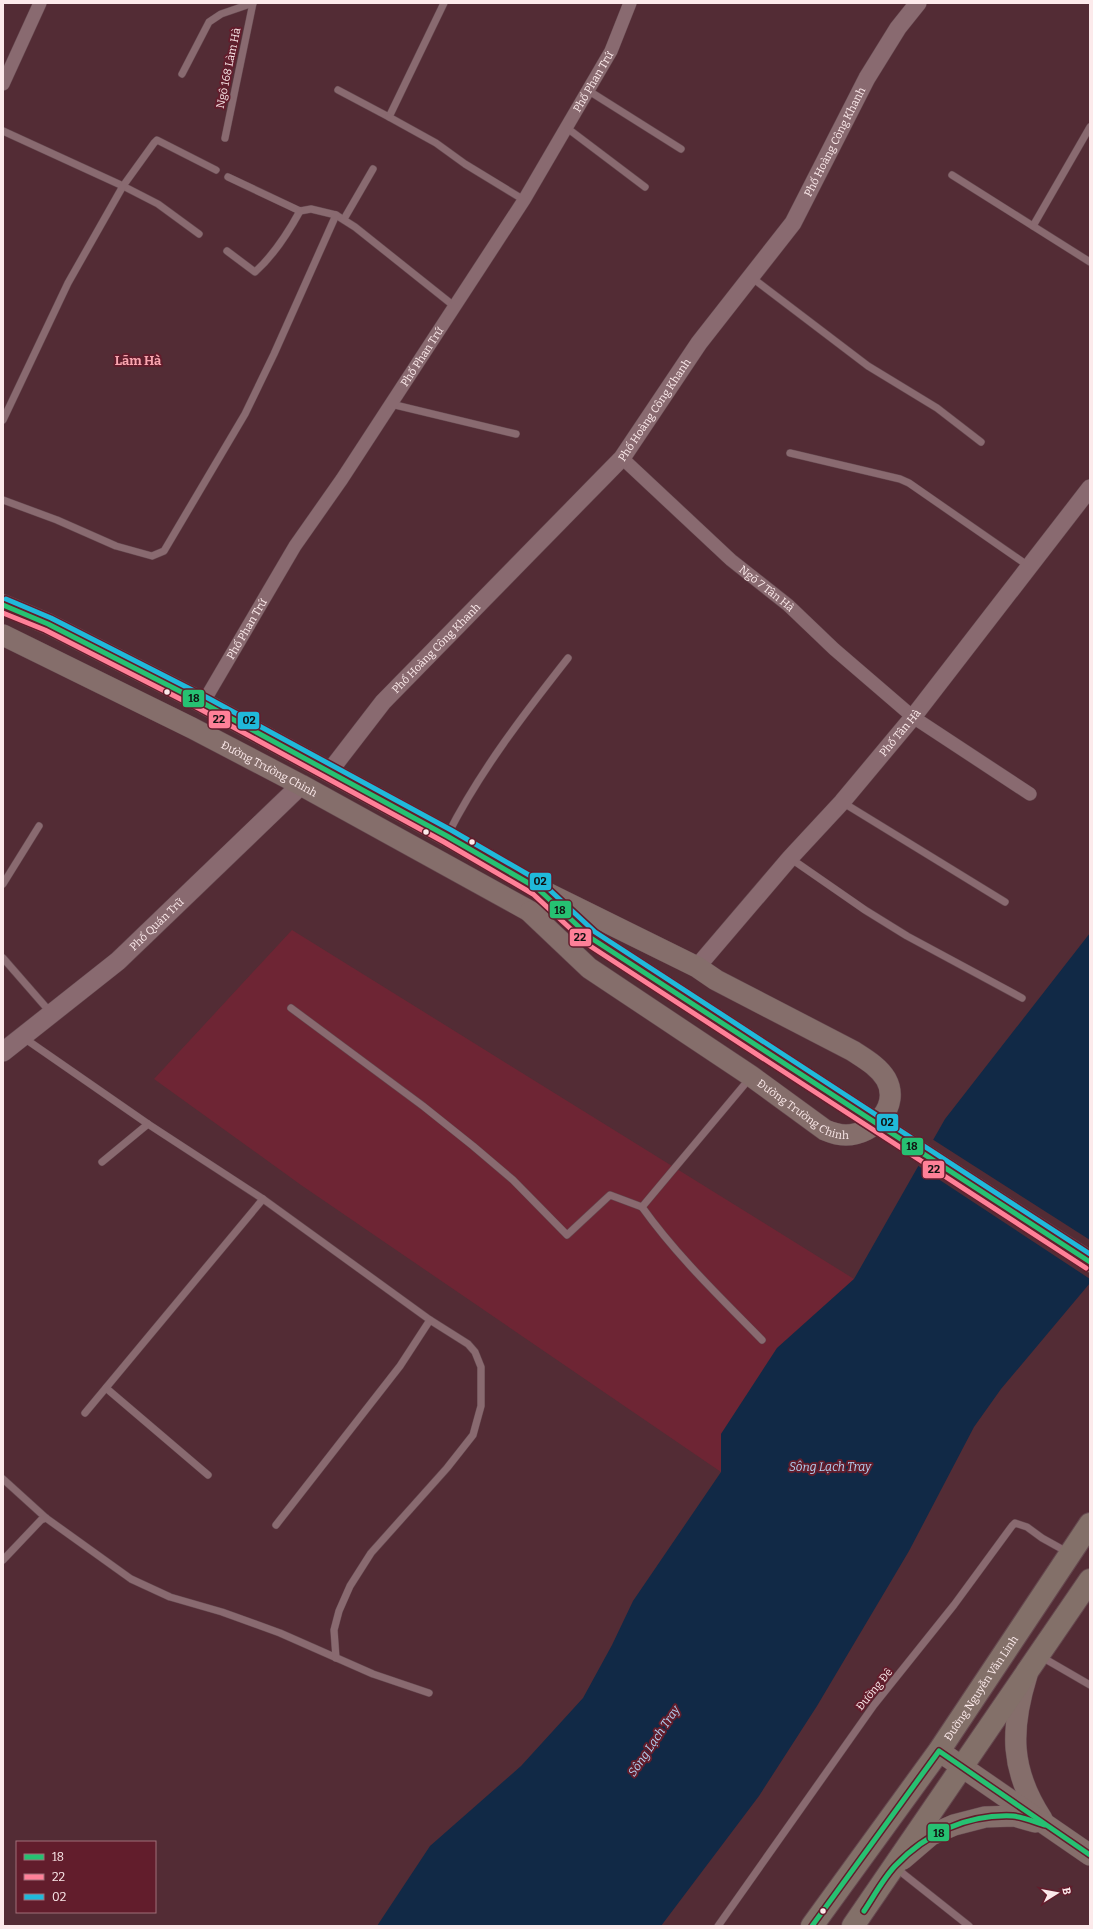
<svg xmlns="http://www.w3.org/2000/svg" width="1093" height="1929" font-family="Bitter,serif">
<rect width="100%" height="100%" fill="#532c35"/>
<!-- built -->
<path fill="#6e2534" d="M 292,930 L 854,1279 L 777,1348 L 721,1434 L 721,1472 L 301,1185 L 154,1079 Z"/>
<!-- water -->
<path fill="#112946" d="M 1090,933 L 1090,1283 L 1001,1389 L 974,1427 L 909,1551 L 817,1706 L 759,1796 L 661,1926 L 377,1926 L 430,1846 L 521,1766 L 583,1698 L 612,1645 L 633,1601 L 721,1472 L 721,1434 L 777,1348 L 854,1279 L 945,1119 Z"/>
<!-- pier -->
<path fill="#532c35" d="M 932,1139 L 1090,1240 L 1090,1279 L 917,1165 Z"/>
<g fill="none" stroke-linecap="round" stroke-linejoin="round">
<!-- service casing -->
<g stroke="#65484f" stroke-width="8">
<g id="service">
<path d="M 182,74 L 209,22 L 221,14 L 253,3"/>
<path d="M 338,90 L 389,117 L 444,3"/>
<path d="M 589,91 L 681,149"/>
<path d="M 389,117 L 436,143 L 465,164 L 524,200"/>
<path d="M 567,128 L 645,187"/>
<path d="M 3,131 L 123,186 L 158,204 L 199,234"/>
<path d="M 225,138 L 253,3"/>
<path d="M 952,175 L 1090,262"/>
<path d="M 228,177 L 300,211 L 311,209 L 336,215 L 355,227 L 454,306"/>
<path d="M 344,219 L 373,169"/>
<path d="M 1033,226 L 1090,127"/>
<path d="M 227,251 L 255,272 C 274,255 288,233 300,211"/>
<path d="M 751,277 L 868,366 L 937,408 L 981,442"/>
<path d="M 391,404 L 516,434"/>
<path d="M 3,420 L 68,283 L 123,186 L 154,143 L 157,140 L 216,170"/>
<path d="M 790,453 L 900,479 L 909,483 L 1030,567"/>
<path d="M 3,500 L 57,520 L 116,546 L 152,556 L 164,551 L 245,414 L 274,354 L 336,215"/>
<path d="M 842,802 L 1005,902"/>
<path d="M 448,834 C 480,771 524,714 568,658"/>
<path d="M 790,858 L 865,910 L 907,936 L 1022,998"/>
<path d="M 3,884 L 39,826"/>
<path d="M 3,958 L 51,1013"/>
<path d="M 291,1008 L 423,1106 L 473,1146 L 513,1180 L 567,1235 L 610,1195 L 642,1207 L 750,1078"/>
<path d="M 24,1038 L 148,1124 L 263,1199 L 430,1320 L 400,1366 L 276,1525"/>
<path d="M 102,1162 L 148,1124"/>
<path d="M 642,1207 C 677,1256 720,1297 762,1340"/>
<path d="M 106,1388 L 208,1475"/>
<path d="M 85,1413 L 263,1199"/>
<path d="M 3,1479 L 46,1518 L 131,1579 L 170,1597 L 222,1612 L 280,1633 L 373,1674 L 429,1693"/>
<path d="M 3,1560 L 41,1520 L 46,1518"/>
<path d="M 1040,1656 L 1090,1685"/>
<path d="M 336,1658 L 334,1630 L 339,1611 L 350,1586 L 371,1553 L 447,1468 L 473,1435 L 481,1406 L 481,1367 L 475,1352 L 468,1344 L 430,1320"/>
<path d="M 896,1868 L 969,1926"/>
<path d="M 718,1926 L 874,1705 L 954,1605 L 1012,1526 L 1015,1523 L 1027,1527 L 1042,1538 L 1069,1553"/>
</g>
</g>
<!-- minor casing -->
<g stroke="#65484f" stroke-width="14">
<g id="minor">
<path d="M 3,84 L 40,3"/>
<path id="s1" d="M 622,458 L 731,560 L 788,605 L 834,649 L 913,717 L 1030,794"/>
<path id="s2" d="M 203,703 L 295,546 L 342,479 L 524,200 L 611,51 L 630,3"/>
</g>
</g>
<!-- tertiary casing -->
<g stroke="#65484f" stroke-width="18">
<g id="tertiary">
<path id="s3" d="M 329,772 L 383,702 L 622,458 L 699,343 L 793,223 L 867,78 L 898,28 L 918,3"/>
<path id="s4" d="M 697,967 L 790,858 L 842,802 L 913,717 L 1090,488"/>
</g>
</g>
<!-- secondary casing -->
<g stroke="#65484f" stroke-width="20">
<g id="secondary">
<path id="s5" d="M 3,1052 L 118,961 L 301,785"/>
</g>
</g>
<!-- primary casing -->
<g stroke="#65484f" stroke-width="22">
<g id="primary">
<path d="M 3,605 L 48,624 L 203,703 L 447,836 L 537,888 L 591,938"/>
<path id="s6" d="M 3,635 L 192,728 L 301,785 L 542,918"/>
<path id="s7" d="M 530,912 L 589,968 L 751,1076 L 825,1130 C 832,1133 838,1135 846,1135 C 873,1135 901,1106 886,1079 C 878,1066 865,1059 853,1051 L 716,980 L 697,967 L 537,888"/>
<path d="M 1027,1675 C 1010,1730 1010,1770 1042,1819"/>
<path d="M 939,1751 L 1090,1855"/>
<path d="M 903,1859 L 931,1835 L 954,1825 L 985,1817 L 1014,1816 L 1035,1822"/>
</g>
</g>
<!-- trunk casing -->
<g stroke="#65484f" stroke-width="24">
<g id="trunk">
<path id="s8" d="M 812,1926 L 939,1751 L 1090,1524"/>
<path d="M 853,1926 L 1090,1580"/>
</g>
</g>
<!-- service -->
<use href="#service" stroke="#896a70" stroke-width="7"/>
<!-- minor -->
<use href="#minor" stroke="#896a70" stroke-width="13"/>
<!-- tertiary -->
<use href="#tertiary" stroke="#896a70" stroke-width="17"/>
<!-- secondary -->
<use href="#secondary" stroke="#896a70" stroke-width="19"/>
<!-- primary -->
<use href="#primary" stroke="#856e6b" stroke-width="21"/>
<!-- trunk -->
<use href="#trunk" stroke="#837069" stroke-width="22"/>
<!-- primary-bridge casing -->
<g stroke="#65484f" stroke-width="22" stroke-linecap="butt">
<path id="primary-bridge" d="M 591,938 L 1090,1262"/>
</g>
<!-- primary-bridge -->
<use href="#primary-bridge" stroke="#856e6b" stroke-width="21"/>
<!-- bus-1 casing -->
<g stroke="#621d2c" stroke-width="8">
<g id="bus-1">
<path d="M 3,605 L 48,624 L 203,703 L 447,836 L 537,888 L 591,938 L 1090,1262"/>
<path d="M 864,1911 C 874,1896 883,1879 895,1866 C 926,1833 968,1814 1013,1816 C 1023,1817 1035,1822 1045,1825"/>
<path d="M 812,1926 L 939,1751 L 1090,1855"/>
</g>
</g>
<!-- bus-2 casing -->
<g stroke="#621d2c" stroke-width="8">
<path id="bus-2" d="M 3,613 L 45,630 L 200,709 L 444,842 L 533,894 L 587,944 L 1086,1268"/>
</g>
<!-- bus-3 casing -->
<g stroke="#621d2c" stroke-width="8">
<path id="bus-3" d="M 6,599 L 51,618 L 206,697 L 451,830 L 541,882 L 595,932 L 1090,1254"/>
</g>
<!-- bus-1 -->
<use href="#bus-1" stroke="#26c172" stroke-width="5"/>
<!-- bus-2 -->
<use href="#bus-2" stroke="#ff8098" stroke-width="5"/>
<!-- bus-3 -->
<use href="#bus-3" stroke="#20b9da" stroke-width="5"/>
</g>
<!-- markers -->
<g fill="#fceaeb" stroke="#621d2c" stroke-width="1.5">
<circle cx="167" cy="692" r="3.5"/>
<circle cx="426" cy="832" r="3.5"/>
<circle cx="472" cy="842" r="3.5"/>
<circle cx="823" cy="1911" r="3.5"/>
</g>
<g text-anchor="middle" stroke-width="4" stroke-linejoin="round" paint-order="stroke">
<!-- street labels -->
<g font-size="11" fill="#fceaeb" stroke="#621d2c">
<text transform="translate(228 68) rotate(-78)" y="4">Ngô 168 Làm Hà</text>
<text dy="4" stroke="none"><textPath href="#s2" startOffset="734">Phố Phan Trứ</textPath></text>
<text dy="4" stroke="none"><textPath href="#s3" startOffset="812">Phố Hoàng Công Khanh</textPath></text>
<text dy="4" stroke="none"><textPath href="#s2" startOffset="410">Phố Phan Trứ</textPath></text>
<text dy="4" stroke="none"><textPath href="#s3" startOffset="488">Phố Hoàng Công Khanh</textPath></text>
<text dy="4" stroke="none"><textPath href="#s1" startOffset="195">Ngõ 7 Tân Hà</textPath></text>
<text dy="4" stroke="none"><textPath href="#s2" startOffset="86">Phố Phan Trứ</textPath></text>
<text dy="4" stroke="none"><textPath href="#s3" startOffset="164">Phố Hoàng Công Khanh</textPath></text>
<text dy="4" stroke="none"><textPath href="#s4" startOffset="310">Phố Tân Hà</textPath></text>
<text dy="4" stroke="none"><textPath href="#s6" startOffset="298">Đường Trường Chinh</textPath></text>
<text dy="4" stroke="none"><textPath href="#s5" startOffset="200">Phố Quán Trữ</textPath></text>
<text dy="4" stroke="none"><textPath href="#s7" startOffset="339">Đường Trường Chinh</textPath></text>
<text dy="4" stroke="none"><textPath href="#s8" startOffset="292">Đường Nguyễn Văn Linh</textPath></text>
<text transform="translate(874 1689) rotate(-51)" y="4">Đường Đê</text>
</g>
<!-- water labels -->
<g font-size="12" font-style="italic" fill="#b4d3f4" stroke="#621d2c">
<text x="830" y="1471">Sông Lạch Tray</text>
<text transform="translate(654 1741) rotate(-56)" y="4">Sông Lạch Tray</text>
</g>
<!-- quarter labels -->
<g font-size="13" font-weight="bold" fill="#f9a6b0" stroke="#621d2c">
<text x="138" y="365">Lãm Hà</text>
</g>
</g>
<g stroke="#621d2c" stroke-width="1.5">
<rect x="182" y="689" width="23" height="19" rx="4" fill="#26c172"/>
<rect x="208" y="710" width="23" height="19" rx="4" fill="#ff8098"/>
<rect x="237" y="711" width="23" height="19" rx="4" fill="#20b9da"/>
<rect x="529" y="872" width="23" height="19" rx="4" fill="#20b9da"/>
<rect x="549" y="900" width="23" height="19" rx="4" fill="#26c172"/>
<rect x="569" y="928" width="23" height="19" rx="4" fill="#ff8098"/>
<rect x="876" y="1113" width="23" height="19" rx="4" fill="#20b9da"/>
<rect x="901" y="1137" width="23" height="19" rx="4" fill="#26c172"/>
<rect x="922" y="1160" width="23" height="19" rx="4" fill="#ff8098"/>
<rect x="927" y="1823" width="23" height="19" rx="4" fill="#26c172"/>
</g>
<g font-size="11" text-anchor="middle" font-weight="bold" fill="#111">
<text x="194" y="702">18</text>
<text x="219" y="723">22</text>
<text x="249" y="724">02</text>
<text x="540" y="885">02</text>
<text x="560" y="914">18</text>
<text x="580" y="941">22</text>
<text x="887" y="1126">02</text>
<text x="912" y="1150">18</text>
<text x="934" y="1173">22</text>
<text x="939" y="1837">18</text>
</g>
<!-- border -->
<rect width="1093" height="1929" fill="none" stroke="#fceaeb" stroke-width="8"/>
<!-- legend -->
<rect x="16" y="1841" width="140" height="72" fill="#621d2c" stroke="#a06f78"/>
<rect x="24" y="1854" width="20" height="6" fill="#26c172" stroke="#a06f78"/>
<text x="52" y="1861" font-size="12" fill="#fceaeb">18</text>
<rect x="24" y="1874" width="20" height="6" fill="#ff8098" stroke="#a06f78"/>
<text x="52" y="1881" font-size="12" fill="#fceaeb">22</text>
<rect x="24" y="1894" width="20" height="6" fill="#20b9da" stroke="#a06f78"/>
<text x="52" y="1901" font-size="12" fill="#fceaeb">02</text>
<!-- north arrow -->
<g transform="translate(1057 1893) rotate(79)" stroke="#621d2c" stroke-width="3" paint-order="stroke">
<path d="M0-3L7 15L0 10L-7 15Z" fill="#fceaeb"/>
<text y="-6" font-size="11" font-weight="bold" text-anchor="middle" fill="#fceaeb">B</text>
</g>
</svg>
